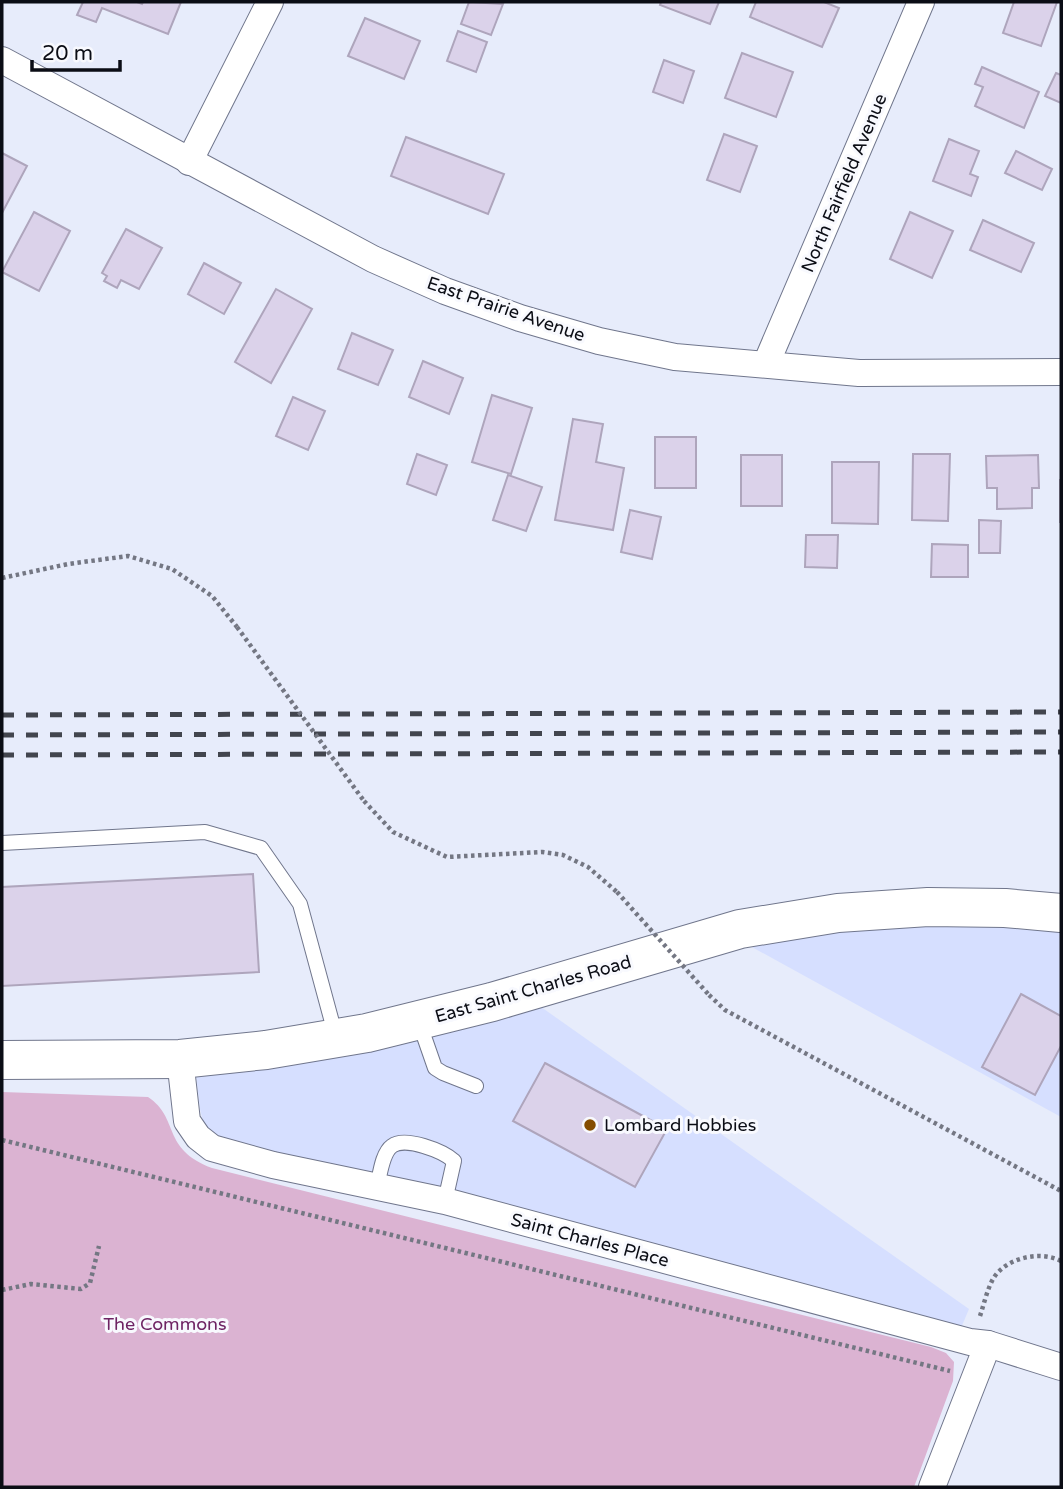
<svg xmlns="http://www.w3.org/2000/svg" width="1063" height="1489" font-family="'Varela Round',sans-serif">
<rect width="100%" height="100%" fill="#e7ecfb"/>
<!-- built -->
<g fill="#d6dfff">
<path d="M 896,920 L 1061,925 L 1061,1117 L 741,941 Z"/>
<path d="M 534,1002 L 969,1309 L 961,1328 L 224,1143 L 205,1129 L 200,1109 L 195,1067 Z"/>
</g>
<!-- green -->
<path fill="#dbb3d2" d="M 2,1092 L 148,1097 C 180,1118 161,1149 212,1168 L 931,1347 L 946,1353 L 954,1362 L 953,1381 L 914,1487 L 2,1487 Z"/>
<!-- building -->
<g fill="#dbd2ea" stroke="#aea5bc" stroke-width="2">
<path d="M 83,2 L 137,2 L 142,4 L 143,2 L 181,2 L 168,34 L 102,8 L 96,22 L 77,15 Z"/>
<path d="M 469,2 L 503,4 L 491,35 L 461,24 Z"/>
<path d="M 661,2 L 719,2 L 710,24 L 660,5 Z"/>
<path d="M 756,2 L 824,2 L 839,8 L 822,47 L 750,17 Z"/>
<path d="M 1014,2 L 1057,2 L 1041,46 L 1003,33 Z"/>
<path d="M 365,18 L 420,41 L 404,79 L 348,56 Z"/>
<path d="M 458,31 L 487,42 L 476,72 L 447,61 Z"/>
<path d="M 742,53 L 793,72 L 776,117 L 725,98 Z"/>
<path d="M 664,60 L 694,71 L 683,103 L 653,92 Z"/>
<path d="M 982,67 L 1039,92 L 1024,128 L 975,106 L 983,87 L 975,84 Z"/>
<path d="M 1056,73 L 1061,75 L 1061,103 L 1045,96 Z"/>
<path d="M 724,134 L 757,146 L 740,192 L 707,180 Z"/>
<path d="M 406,137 L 504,174 L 488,214 L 391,176 Z"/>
<path d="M 949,139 L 979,151 L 970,174 L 978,177 L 971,196 L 933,181 Z"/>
<path d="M 1016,151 L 1052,169 L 1042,190 L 1005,173 Z"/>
<path d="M 2,153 L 27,166 L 2,213 Z"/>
<path d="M 34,212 L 70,231 L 39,291 L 2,272 Z"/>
<path d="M 910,212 L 953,231 L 932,278 L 890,259 Z"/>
<path d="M 983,220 L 1034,243 L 1021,272 L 970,250 Z"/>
<path d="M 126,229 L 162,248 L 139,289 L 121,280 L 117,288 L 104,281 L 107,276 L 102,273 Z"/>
<path d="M 204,263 L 241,283 L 224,314 L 188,294 Z"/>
<path d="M 276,289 L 312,309 L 271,383 L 235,362 Z"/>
<path d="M 352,333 L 393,350 L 378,385 L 338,369 Z"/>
<path d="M 423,361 L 463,378 L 449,414 L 409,397 Z"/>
<path d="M 492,395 L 532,408 L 511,474 L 472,462 Z"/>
<path d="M 293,397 L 325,411 L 308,450 L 276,436 Z"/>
<path d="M 573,419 L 603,424 L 596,462 L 624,468 L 613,530 L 555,520 Z"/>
<rect x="655" y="437" width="41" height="51"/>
<path d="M 417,454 L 447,465 L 436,495 L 407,484 Z"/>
<path d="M 913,454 L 950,454 L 948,521 L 912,520 Z"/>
<rect x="741" y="455" width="41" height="51"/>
<path d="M 1038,455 L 1039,488 L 1032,488 L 1032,508 L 997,509 L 997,488 L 987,488 L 986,456 Z"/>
<path d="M 832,462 L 879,462 L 878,524 L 832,523 Z"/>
<path d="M 508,475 L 542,487 L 526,531 L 493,520 Z"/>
<rect x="1060" y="480" width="1" height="42"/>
<path d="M 630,510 L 661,517 L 652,559 L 621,552 Z"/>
<path d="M 979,520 L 1001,521 L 1000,553 L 979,553 Z"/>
<path d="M 806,535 L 838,535 L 837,568 L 805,567 Z"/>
<path d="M 932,544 L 968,545 L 968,577 L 931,577 Z"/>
<path d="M 253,874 L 259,972 L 2,986 L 2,887 Z"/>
<path d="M 1021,994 L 1061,1016 L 1061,1046 L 1035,1095 L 982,1067 Z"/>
<path d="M 545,1063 L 667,1129 L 635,1187 L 513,1121 Z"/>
</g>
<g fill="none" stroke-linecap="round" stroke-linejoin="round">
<!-- service casing -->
<g stroke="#70768c" stroke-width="16">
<g id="service">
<path d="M 2,843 L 205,832 L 261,848 L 300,904 L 336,1037"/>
<path d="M 419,1022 L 435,1068 L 443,1073 L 476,1086"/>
<path d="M 377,1187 C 380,1175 382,1153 392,1146 C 405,1136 443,1151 454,1161 L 445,1201"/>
</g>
</g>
<!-- minor casing -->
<g stroke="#70768c" stroke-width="28">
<g id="minor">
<path d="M 2,60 L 373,259 L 445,291 L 520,318 L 599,341 L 675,357 L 859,373 L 1061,372"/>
<path d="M 189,162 L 270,2"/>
<path d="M 766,364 L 921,2"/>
<path d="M 180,1059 L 187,1121 L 198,1137 L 212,1148 L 273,1165 L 445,1201 L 970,1342 L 988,1344 L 1061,1367"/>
<path d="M 932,1487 L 988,1344"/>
</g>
</g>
<!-- secondary casing -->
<g stroke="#70768c" stroke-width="40">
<path id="secondary" d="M 2,1060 L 180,1059 L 266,1050 L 367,1033 L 492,1002 L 740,929 L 838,913 L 928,907 L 1005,908 L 1061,913"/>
</g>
<!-- path -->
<g stroke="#747783" stroke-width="4.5" stroke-dasharray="3.5 3.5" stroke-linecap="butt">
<path d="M 2,578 L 68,564 L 128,556 L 172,569 L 212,596 L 237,627"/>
<path d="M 364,801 L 393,832 L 447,857 L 542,852 L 563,855 L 588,867 L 617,892"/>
<path d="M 709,995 L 725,1010 L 1061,1191"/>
<path d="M 2,1140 L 950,1371"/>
<path d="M 2,1290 L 31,1284 L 81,1289 L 90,1283 L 99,1246"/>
<path d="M 980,1316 C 984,1304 987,1290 993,1279 C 1005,1258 1040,1250 1061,1261"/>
</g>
<!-- service -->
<use href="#service" stroke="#fff" stroke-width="14"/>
<!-- minor -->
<use href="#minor" stroke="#fff" stroke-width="26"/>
<!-- secondary -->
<use href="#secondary" stroke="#fff" stroke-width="38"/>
<!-- rail -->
<g stroke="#42454e" stroke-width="5" stroke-dasharray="12 12" stroke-linecap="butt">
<path d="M 2,715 L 1061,712"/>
<path d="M 2,735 L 1061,732"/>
<path d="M 2,755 L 1061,752"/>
</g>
<!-- path-bridge -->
<g stroke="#747783" stroke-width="4.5" stroke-dasharray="3.5 3.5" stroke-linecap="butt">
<path d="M 237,627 L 364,801"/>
<path d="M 617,892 L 709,995"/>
</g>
</g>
<!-- markers -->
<circle fill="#854d00" stroke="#f8f9fe" stroke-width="2.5" cx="590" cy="1125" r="7"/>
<g text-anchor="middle" stroke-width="6" stroke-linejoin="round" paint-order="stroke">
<!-- street labels -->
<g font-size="18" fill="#0b0d15" stroke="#f8f9fe">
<text transform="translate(844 183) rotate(-67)" y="6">North Fairfield Avenue</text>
<text transform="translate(506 309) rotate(19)" y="6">East Prairie Avenue</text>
<text transform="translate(533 989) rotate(-16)" y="6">East Saint Charles Road</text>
<text transform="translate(590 1240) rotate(15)" y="6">Saint Charles Place</text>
</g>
<!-- poi labels -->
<g font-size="18" fill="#0b0d15" stroke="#f8f9fe" text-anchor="start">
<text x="604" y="1131">Lombard Hobbies</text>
</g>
<!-- park labels -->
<g font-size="18" fill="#6e2363" stroke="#f8f9fe">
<text x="165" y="1330">The Commons</text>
</g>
</g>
<!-- border -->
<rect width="1063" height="1489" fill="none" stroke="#0b0d15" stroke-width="7"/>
<!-- scale -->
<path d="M32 60v10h88v-10" fill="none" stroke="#0b0d15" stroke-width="3.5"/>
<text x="42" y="60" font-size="21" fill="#0b0d15" stroke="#f8f9fe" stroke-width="5" paint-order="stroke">20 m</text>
</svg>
